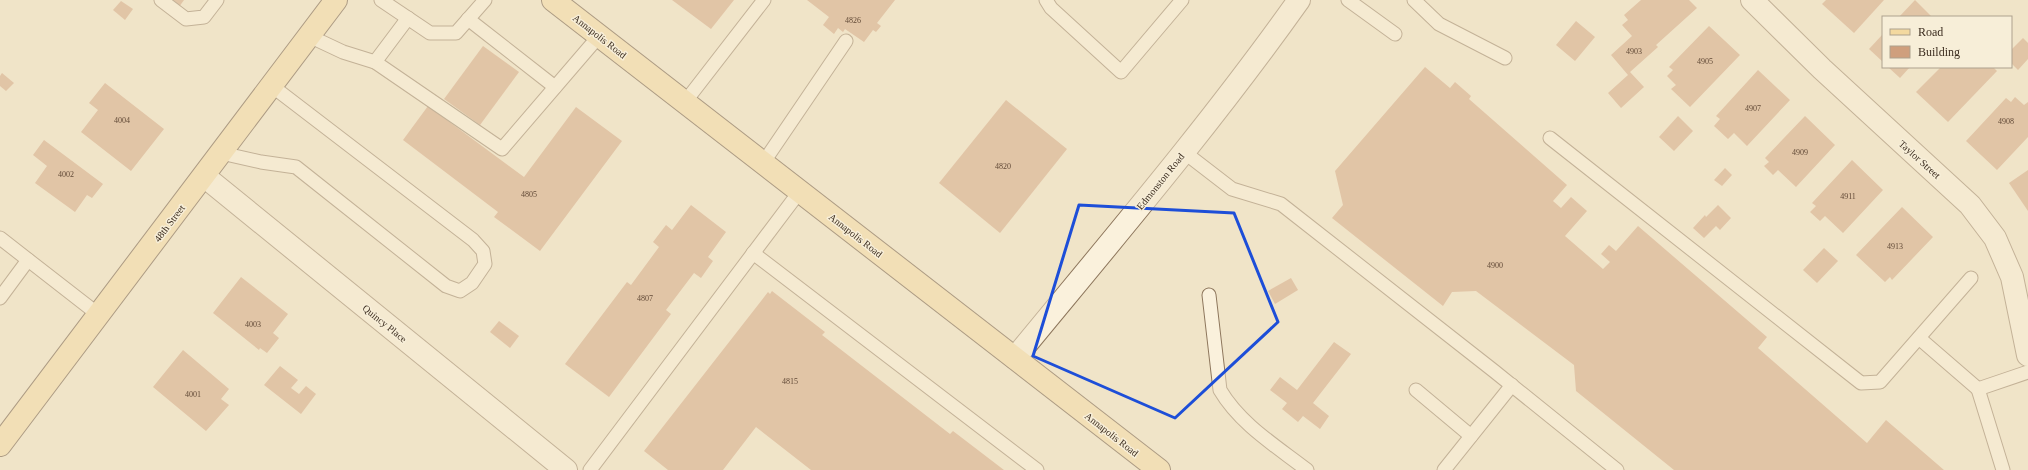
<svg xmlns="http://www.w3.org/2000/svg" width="2028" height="470" font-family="'Times New Roman',serif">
<rect width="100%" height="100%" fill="#f0e4c8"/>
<!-- building -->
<g fill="#cf9f7d">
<path d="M 170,0 L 184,0 L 179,7 Z"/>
<path d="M 672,0 L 734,0 L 711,29 Z"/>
<path d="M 807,0 L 895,0 L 877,23 L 881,26 L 876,32 L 873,30 L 864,42 L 845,29 L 843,32 L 838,28 L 834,34 L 823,25 L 829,17 Z"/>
<path d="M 1641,0 L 1689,0 L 1697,8 L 1656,45 L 1658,47 L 1630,72 L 1644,87 L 1621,108 L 1608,93 L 1628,75 L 1611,55 L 1632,36 L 1622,25 L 1628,20 L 1624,15 Z"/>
<path d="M 1826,0 L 1884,0 L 1854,33 L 1822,4 Z"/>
<path d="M 1915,0 L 1932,17 L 1899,17 Z"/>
<path d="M 121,1 L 133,9 L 125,20 L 113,10 Z"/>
<path d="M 1576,21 L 1595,37 L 1575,61 L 1556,45 Z"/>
<path d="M 1709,26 L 1740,55 L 1690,107 L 1671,89 L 1676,85 L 1667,76 L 1673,70 L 1669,67 Z"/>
<path d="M 1883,34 L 1883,62 L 1869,49 Z"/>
<path d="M 2023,38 L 2028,43 L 2028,59 L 2018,70 L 2011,63 L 2011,50 Z"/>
<path d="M 483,46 L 519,72 L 480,125 L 444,99 Z"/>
<path d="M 1425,67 L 1450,88 L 1455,82 L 1471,96 L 1469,99 L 1567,185 L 1553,201 L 1561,208 L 1571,197 L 1587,211 L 1565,236 L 1603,269 L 1610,262 L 1601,254 L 1609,245 L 1616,251 L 1638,226 L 1767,337 L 1758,348 L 1867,443 L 1886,420 L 1944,470 L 1674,470 L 1576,391 L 1574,365 L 1476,291 L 1452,292 L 1443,306 L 1332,218 L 1343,205 L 1335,171 Z"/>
<path d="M 1888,67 L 1910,67 L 1900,78 Z"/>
<path d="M 1941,67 L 1993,67 L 1997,71 L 1948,122 L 1916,92 Z"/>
<path d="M 1758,70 L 1790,100 L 1747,146 L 1734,133 L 1728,139 L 1714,126 L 1720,119 L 1716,116 Z"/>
<path d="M 2,73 L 14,83 L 6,91 L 0,86 L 0,76 Z"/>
<path d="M 105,83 L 164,129 L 131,171 L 81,132 L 98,110 L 89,103 Z"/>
<path d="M 2015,97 L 2024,105 L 2028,102 L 2028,137 L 1997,170 L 1966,141 L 2006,98 L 2011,102 Z"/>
<path d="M 1006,100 L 1067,149 L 1000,233 L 939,183 Z"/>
<path d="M 428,106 L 524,177 L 576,107 L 622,141 L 540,251 L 494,217 L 498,212 L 403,140 Z"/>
<path d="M 1678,116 L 1693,131 L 1674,151 L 1659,137 Z"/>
<path d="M 1805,116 L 1835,145 L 1796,187 L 1778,170 L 1773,175 L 1764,166 L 1769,162 L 1765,158 Z"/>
<path d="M 44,140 L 103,184 L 92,198 L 87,195 L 75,212 L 35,183 L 47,166 L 33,155 Z"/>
<path d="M 1852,160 L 1883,190 L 1843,233 L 1825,216 L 1820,221 L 1810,212 L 1816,206 L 1812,203 Z"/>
<path d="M 1725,168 L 1732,175 L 1722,186 L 1714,180 Z"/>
<path d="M 2028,170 L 2028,211 L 2009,183 Z"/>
<path d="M 691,205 L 726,232 L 708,257 L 713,261 L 701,278 L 694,273 L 666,310 L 671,314 L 609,397 L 565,364 L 627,282 L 631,285 L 659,247 L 653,242 L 666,225 L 672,230 Z"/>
<path d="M 1718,205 L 1731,218 L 1720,230 L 1716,226 L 1704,238 L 1693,228 L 1705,215 L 1706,217 Z"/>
<path d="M 1902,207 L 1933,237 L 1892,280 L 1890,277 L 1885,282 L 1856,255 Z"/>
<path d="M 1824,248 L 1838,261 L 1817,283 L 1803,270 Z"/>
<path d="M 241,277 L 288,314 L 273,333 L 279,338 L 267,353 L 260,348 L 259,350 L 213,313 Z"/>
<path d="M 1291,278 L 1298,290 L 1275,304 L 1268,291 Z"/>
<path d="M 772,291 L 825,332 L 822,335 L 950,434 L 953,431 L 1004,470 L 811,470 L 756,427 L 723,470 L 668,470 L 644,451 L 768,292 L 770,294 Z"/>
<path d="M 499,321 L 519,336 L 510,348 L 490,332 Z"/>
<path d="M 1334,342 L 1351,354 L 1313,403 L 1329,416 L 1320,429 L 1303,416 L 1298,422 L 1282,409 L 1287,403 L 1270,390 L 1280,377 L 1297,390 Z"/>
<path d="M 183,350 L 229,389 L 221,399 L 229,405 L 206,431 L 153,387 Z"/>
<path d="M 280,366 L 298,380 L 291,388 L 299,394 L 306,386 L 316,394 L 301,414 L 264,385 Z"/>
</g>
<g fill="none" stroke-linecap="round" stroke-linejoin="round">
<!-- service casing -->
<g stroke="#8d765c" stroke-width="15">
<g id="service">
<path d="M 161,0 L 186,19 L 204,17 L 217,0"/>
<path d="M 381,0 L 430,33 L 456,33 L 485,0"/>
<path d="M 1046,0 L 1051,8 L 1121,72 L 1182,0"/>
<path d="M 1348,0 L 1395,34"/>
<path d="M 1414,0 L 1439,24 L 1505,58"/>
<path d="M 468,19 L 555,87"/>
<path d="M 309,36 L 343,52 L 375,62 L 502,149 L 599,36"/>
<path d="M 375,62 L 408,18"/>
<path d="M 685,102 L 764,0"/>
<path d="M 1550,138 L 1861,383 L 1880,382 L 1971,278"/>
<path d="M 1184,152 L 1232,189 L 1281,204 L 1494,371 L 1617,470"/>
<path d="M 221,153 L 261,162 L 296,167 L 446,286 L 460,291 L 472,283 L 485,264 L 483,251 L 473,240 L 272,86"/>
<path d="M 763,163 L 846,41"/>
<path d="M 0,238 L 99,315"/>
<path d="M 753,253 L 1037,470"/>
<path d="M 1209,295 L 1220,390 C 1240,424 1276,446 1307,470"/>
<path d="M 0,298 L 28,260"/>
<path d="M 1919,338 L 1978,389"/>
<path d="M 1416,390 L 1471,436"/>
<path d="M 590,470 L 800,191"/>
<path d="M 1444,470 L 1512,385"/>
<path d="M 2003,470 L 1978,389 L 2028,372"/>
</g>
</g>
<!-- minor casing -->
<g stroke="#8d765c" stroke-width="24">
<g id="minor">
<path d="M 1752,0 L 1822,69 L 1970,205 L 1995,238 L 2012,277 L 2028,355"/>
<path d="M 204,176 L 566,470"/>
</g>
</g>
<!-- tertiary casing -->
<g stroke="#8d765c" stroke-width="24">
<path id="tertiary" d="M 1015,358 C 1112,240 1211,124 1299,0"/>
</g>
<!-- primary casing -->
<g stroke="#5b4430" stroke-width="24">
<g id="primary">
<path d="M 553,0 L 1159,470"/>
<path d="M 0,445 L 336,0"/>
</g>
</g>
<!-- service -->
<use href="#service" stroke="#faf1dc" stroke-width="13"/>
<!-- minor -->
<use href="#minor" stroke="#faf1dc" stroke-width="22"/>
<!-- tertiary -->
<use href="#tertiary" stroke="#faf1dc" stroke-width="22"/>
<!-- primary -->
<use href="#primary" stroke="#f3d9a0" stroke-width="22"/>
</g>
<!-- marked area -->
<path d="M0 0H2028V470H0ZM 1079,205 L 1234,213 L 1278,322 L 1175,418 L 1033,356 Z" fill="#f0e4c8" fill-opacity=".55" fill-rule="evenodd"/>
<path fill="none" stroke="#1d4ed8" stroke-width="3" stroke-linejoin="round" d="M 1079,205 L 1234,213 L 1278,322 L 1175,418 L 1033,356 Z"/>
<g text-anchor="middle" stroke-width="3" stroke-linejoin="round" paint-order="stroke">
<!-- number labels -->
<g font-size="8" fill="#624a37">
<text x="853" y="23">4826</text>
<text x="1634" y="54">4903</text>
<text x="1705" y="64">4905</text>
<text x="1753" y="111">4907</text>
<text x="122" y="123">4004</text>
<text x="2006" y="124">4908</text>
<text x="1800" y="155">4909</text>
<text x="1003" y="169">4820</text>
<text x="66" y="177">4002</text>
<text x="529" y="197">4805</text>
<text x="1848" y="199">4911</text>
<text x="1895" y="249">4913</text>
<text x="1495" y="268">4900</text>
<text x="645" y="301">4807</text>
<text x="253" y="327">4003</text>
<text x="790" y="384">4815</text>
<text x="193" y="397">4001</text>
</g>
<!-- street labels -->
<g font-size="10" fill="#3d2e20" stroke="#f7eed8">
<text transform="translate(600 36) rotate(38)" y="4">Annapolis Road</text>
<text transform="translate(1920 159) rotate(42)" y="4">Taylor Street</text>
<text transform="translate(1160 181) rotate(-51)" y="4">Edmonston Road</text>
<text transform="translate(169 223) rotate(-53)" y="4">48th Street</text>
<text transform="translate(856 235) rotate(38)" y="4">Annapolis Road</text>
<text transform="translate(385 323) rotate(39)" y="4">Quincy Place</text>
<text transform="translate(1112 434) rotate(38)" y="4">Annapolis Road</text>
</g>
</g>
<!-- legend -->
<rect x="1882" y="16" width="130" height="52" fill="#f7eed8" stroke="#ada18e"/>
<rect x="1890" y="29" width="20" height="6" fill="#f3d9a0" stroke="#ada18e"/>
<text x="1918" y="36" font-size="12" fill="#3d2e20">Road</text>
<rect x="1890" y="46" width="20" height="12" fill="#cf9f7d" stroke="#ada18e"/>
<text x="1918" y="56" font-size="12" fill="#3d2e20">Building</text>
</svg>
